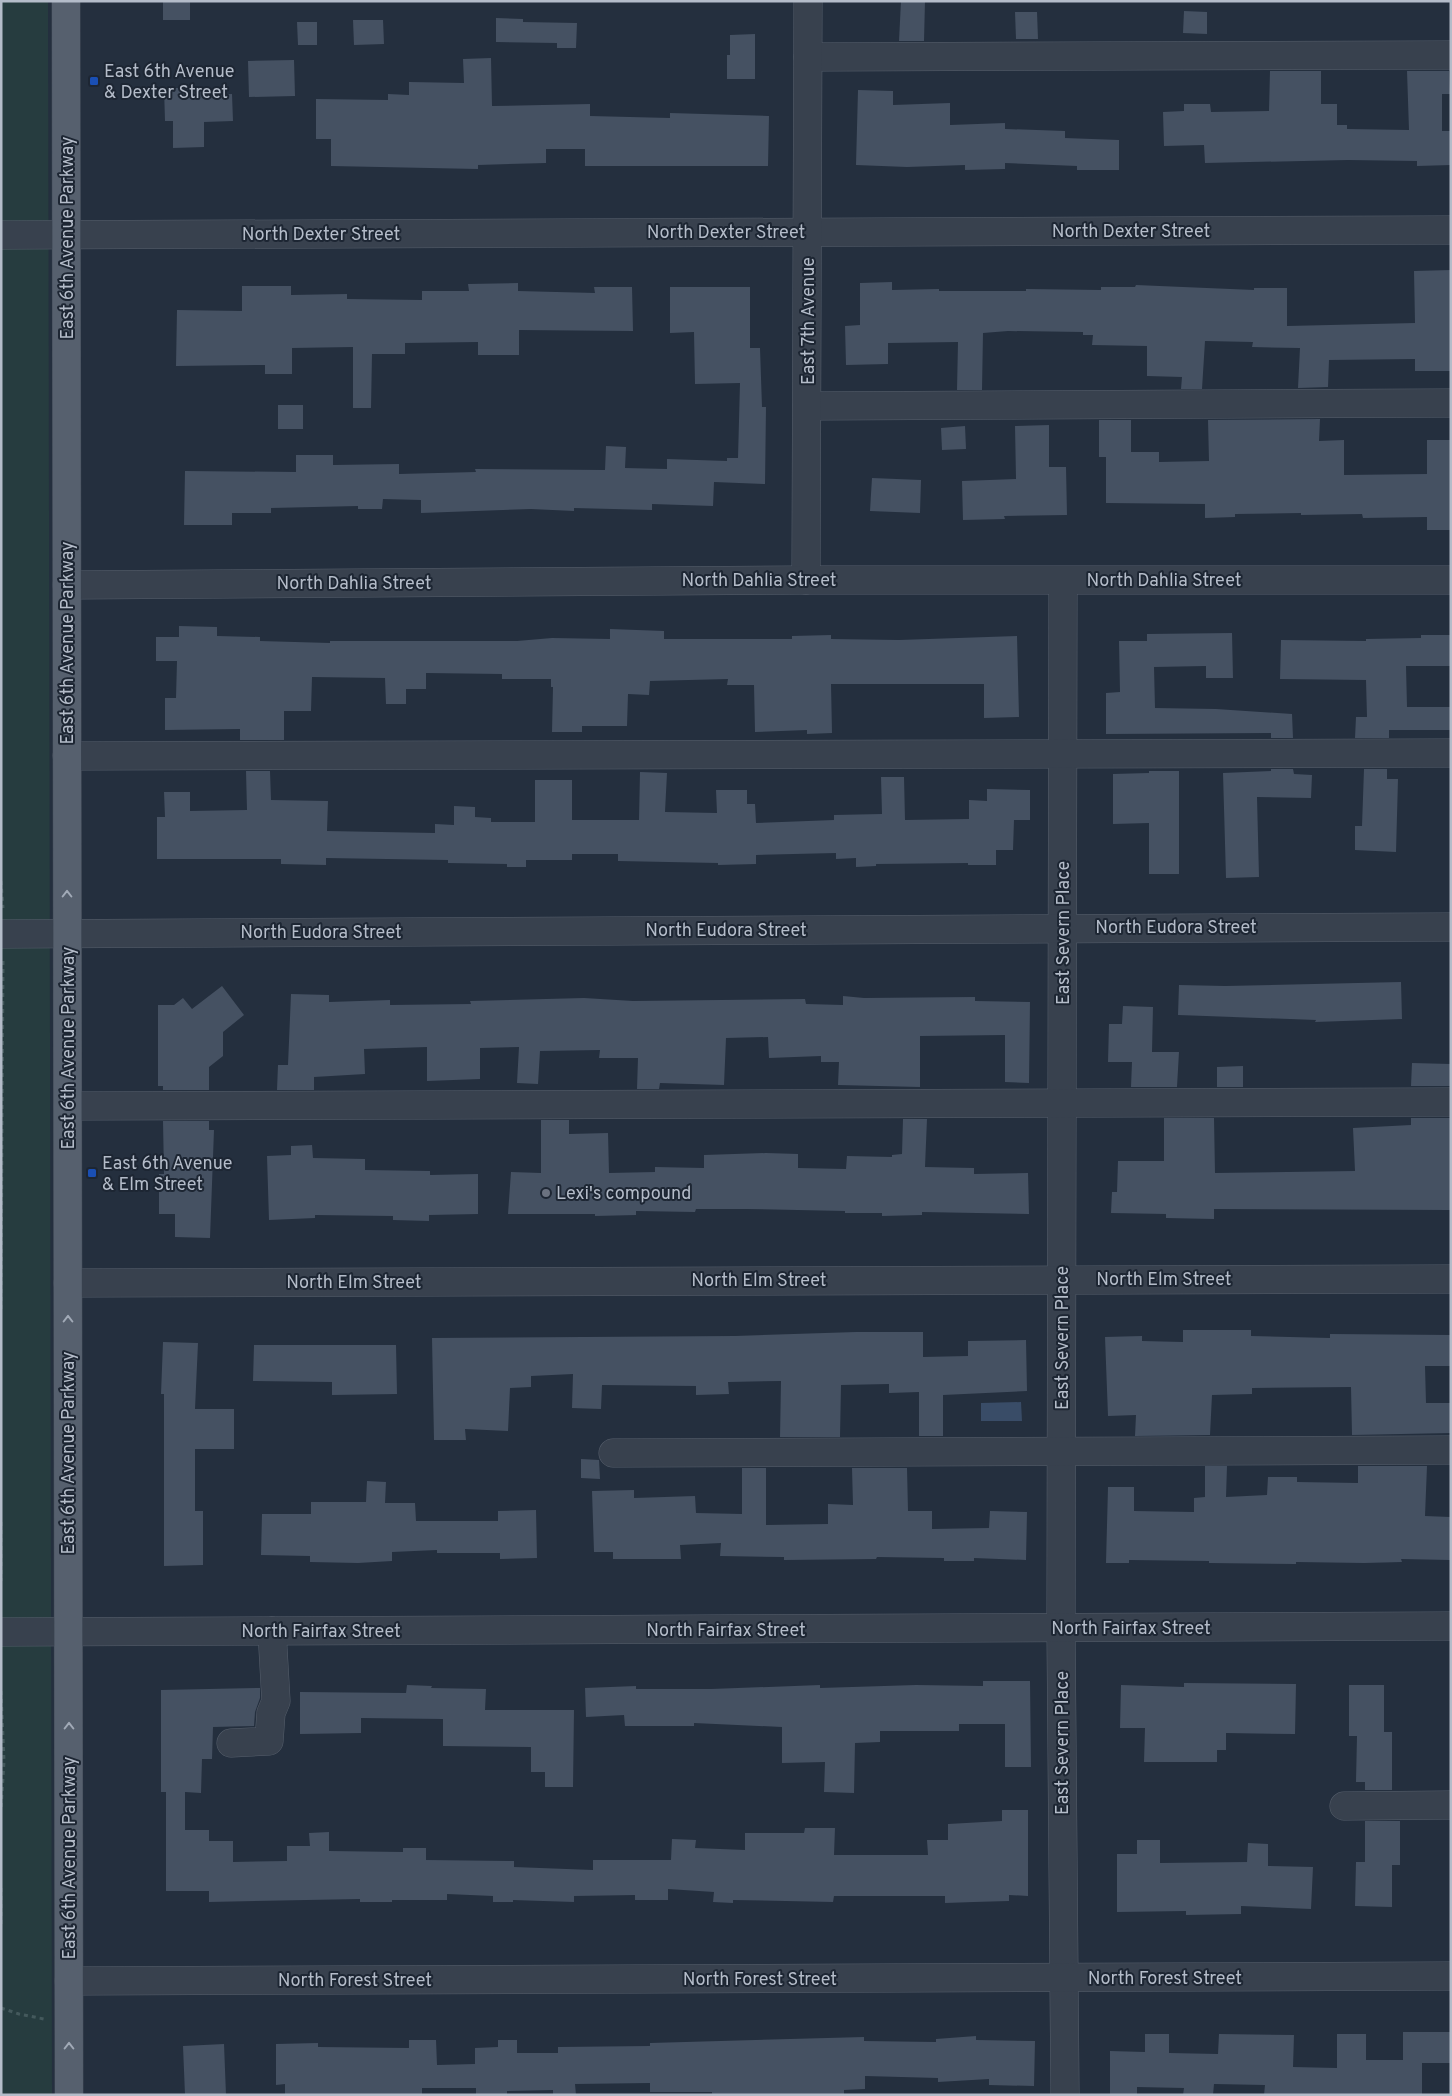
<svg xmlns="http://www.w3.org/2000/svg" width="1452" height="2096" font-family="Overpass,sans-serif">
<rect width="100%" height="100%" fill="#242f3e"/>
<!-- green -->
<path fill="#263c3f" d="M 1,1 L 48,1 L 52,2095 L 1,2095 Z"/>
<!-- water -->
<path fill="#394c67" d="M 1021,1402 L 1022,1421 L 981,1421 L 981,1403 Z"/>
<!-- building -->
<g fill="#455162">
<rect x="163" y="1" width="27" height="19"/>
<path d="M 901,1 L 925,1 L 924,41 L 899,41 Z"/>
<path d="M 1184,11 L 1207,12 L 1207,34 L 1183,33 Z"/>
<path d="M 1015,12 L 1037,12 L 1038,39 L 1016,39 Z"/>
<path d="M 496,18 L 523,19 L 523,22 L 577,23 L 576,48 L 557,48 L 557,43 L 496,42 Z"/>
<path d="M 353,20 L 383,20 L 384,44 L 354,45 Z"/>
<path d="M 297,22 L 317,22 L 317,45 L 298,45 Z"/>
<path d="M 755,34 L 755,79 L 727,79 L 727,55 L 730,55 L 730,35 Z"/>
<path d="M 491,58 L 492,106 L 590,104 L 590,116 L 670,118 L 670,113 L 769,116 L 768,166 L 585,166 L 585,149 L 546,149 L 546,163 L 478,165 L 478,169 L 331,166 L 331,139 L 316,139 L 316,99 L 388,100 L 388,94 L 409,95 L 409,82 L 464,83 L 463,59 Z"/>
<path d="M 294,60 L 295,96 L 249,97 L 248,61 Z"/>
<path d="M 1270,71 L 1321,71 L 1321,104 L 1337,104 L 1337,125 L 1347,125 L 1347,129 L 1409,130 L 1407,71 L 1449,71 L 1450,94 L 1442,94 L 1442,131 L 1451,131 L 1451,165 L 1417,166 L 1417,161 L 1348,160 L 1205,163 L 1204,145 L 1164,146 L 1163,112 L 1184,111 L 1184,104 L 1210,104 L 1211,112 L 1269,111 Z"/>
<path d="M 164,88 L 205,88 L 205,95 L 232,94 L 233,121 L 204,122 L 204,147 L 173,148 L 173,121 L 165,121 Z"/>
<path d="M 858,90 L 893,91 L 893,105 L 950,103 L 950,125 L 1005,123 L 1005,129 L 1065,131 L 1065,138 L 1119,140 L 1119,170 L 1077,170 L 1077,166 L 1005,163 L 1005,169 L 965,170 L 965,165 L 907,167 L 856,165 Z"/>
<path d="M 1451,270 L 1451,371 L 1415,371 L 1415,359 L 1329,360 L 1328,387 L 1298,388 L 1300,348 L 1252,347 L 1253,342 L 1205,341 L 1202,389 L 1181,389 L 1182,377 L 1147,376 L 1147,346 L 1092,345 L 1093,335 L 1083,335 L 1083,332 L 1008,331 L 983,333 L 982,390 L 957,390 L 958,342 L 888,343 L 888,364 L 846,365 L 845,326 L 860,325 L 860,283 L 892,282 L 892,290 L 939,289 L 939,291 L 1026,291 L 1026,289 L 1101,290 L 1101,287 L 1135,287 L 1136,285 L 1254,290 L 1254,288 L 1287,288 L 1287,326 L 1415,323 L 1414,271 Z"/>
<path d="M 518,283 L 518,291 L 595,293 L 594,287 L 632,287 L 633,331 L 519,330 L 519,355 L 478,355 L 478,342 L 405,343 L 405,354 L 372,354 L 371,408 L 353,408 L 353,347 L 292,348 L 292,374 L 265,374 L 265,365 L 176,366 L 177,310 L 242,311 L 242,286 L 291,286 L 291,295 L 347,294 L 347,299 L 422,300 L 422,291 L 469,291 L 468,284 Z"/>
<path d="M 670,287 L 750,287 L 750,348 L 760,348 L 762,407 L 766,407 L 765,484 L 714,482 L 713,506 L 652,504 L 652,510 L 574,508 L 574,511 L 531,509 L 421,513 L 421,500 L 383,499 L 382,509 L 358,509 L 358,506 L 271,508 L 271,513 L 232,513 L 232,525 L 184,525 L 185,471 L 296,472 L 296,455 L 333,455 L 333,465 L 399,464 L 399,474 L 476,472 L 475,469 L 605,470 L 606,446 L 626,447 L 625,468 L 667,469 L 667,459 L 727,461 L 727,458 L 738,458 L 740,383 L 695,384 L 694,332 L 670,333 Z"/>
<rect x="278" y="405" width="25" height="24"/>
<path d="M 1320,419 L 1319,441 L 1344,440 L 1344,475 L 1427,474 L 1427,440 L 1451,440 L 1451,530 L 1427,530 L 1427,517 L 1363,518 L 1362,514 L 1301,515 L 1301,513 L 1235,514 L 1235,517 L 1205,518 L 1205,504 L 1106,503 L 1106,457 L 1099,457 L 1099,420 L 1131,420 L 1131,452 L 1159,452 L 1159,462 L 1209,461 L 1208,420 Z"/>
<path d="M 1049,425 L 1049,467 L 1066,467 L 1067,515 L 1004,516 L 1005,519 L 963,520 L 962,481 L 1016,479 L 1015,426 Z"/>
<path d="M 965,426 L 966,449 L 942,450 L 941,428 Z"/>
<path d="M 872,478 L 921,480 L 920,513 L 870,511 Z"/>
<path d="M 179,626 L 217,627 L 217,636 L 260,637 L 260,641 L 330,643 L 330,641 L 517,641 L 552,638 L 610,639 L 610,629 L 664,631 L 664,639 L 792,639 L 792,636 L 831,635 L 831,639 L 899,640 L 1017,636 L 1019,717 L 984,718 L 984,684 L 831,684 L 832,733 L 807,734 L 807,730 L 755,732 L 754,685 L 727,685 L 728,679 L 650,681 L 649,695 L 628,694 L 627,726 L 582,726 L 582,732 L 552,732 L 553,687 L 551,687 L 551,679 L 502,679 L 502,674 L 426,673 L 426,689 L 406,689 L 406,704 L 386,704 L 385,678 L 312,677 L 311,711 L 284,711 L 284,740 L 240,740 L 240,729 L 165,730 L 165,698 L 176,698 L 177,661 L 156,661 L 156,637 L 179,637 Z"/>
<path d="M 1232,633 L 1233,678 L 1206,678 L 1206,666 L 1154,667 L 1155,708 L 1216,709 L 1292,714 L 1293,738 L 1271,738 L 1271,733 L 1106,734 L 1106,693 L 1120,692 L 1119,641 L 1147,641 L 1147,634 Z"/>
<path d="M 1421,635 L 1451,635 L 1451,666 L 1406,666 L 1407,707 L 1451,707 L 1451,730 L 1389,730 L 1389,738 L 1355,738 L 1356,717 L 1367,717 L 1366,680 L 1280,679 L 1281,640 L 1366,641 L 1366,639 L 1421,638 Z"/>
<path d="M 1271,769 L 1293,769 L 1294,774 L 1312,775 L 1311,798 L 1257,797 L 1259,877 L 1226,878 L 1223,773 L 1271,771 Z"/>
<path d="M 1364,769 L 1387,769 L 1387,779 L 1398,779 L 1396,852 L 1355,850 L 1355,826 L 1362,826 Z"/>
<path d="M 246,771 L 270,771 L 271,800 L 328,801 L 327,831 L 435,833 L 435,824 L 454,825 L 454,806 L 475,807 L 475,817 L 491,818 L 491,822 L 535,822 L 535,780 L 572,780 L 572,820 L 639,820 L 640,772 L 667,773 L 665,812 L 717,813 L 716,790 L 747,790 L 747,804 L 755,804 L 756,823 L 834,820 L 834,815 L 882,814 L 881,777 L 904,777 L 905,820 L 969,819 L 969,800 L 987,801 L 987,789 L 1030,790 L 1030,820 L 1014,820 L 1013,850 L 996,850 L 996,865 L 968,865 L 968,863 L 876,864 L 876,866 L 856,867 L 856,858 L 836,859 L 836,853 L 756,855 L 756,864 L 718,865 L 718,863 L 618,861 L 618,854 L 572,854 L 572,860 L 526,860 L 526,867 L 507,867 L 507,864 L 448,863 L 448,860 L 326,858 L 326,865 L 281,864 L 281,859 L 157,859 L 157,817 L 165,817 L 164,792 L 190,792 L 190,811 L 247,810 Z"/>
<path d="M 1149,771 L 1179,771 L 1179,874 L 1149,874 L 1149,823 L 1113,824 L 1113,774 L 1149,773 Z"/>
<path d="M 1401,982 L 1402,1019 L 1315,1022 L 1316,1020 L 1178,1015 L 1179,985 L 1225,986 Z"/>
<path d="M 222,986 L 244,1015 L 223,1032 L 223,1056 L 209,1067 L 209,1090 L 163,1090 L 163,1086 L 158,1086 L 158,1005 L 174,1005 L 183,998 L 192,1009 Z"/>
<path d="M 291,994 L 329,995 L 329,1002 L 390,1000 L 390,1005 L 471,1004 L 470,1001 L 584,998 L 633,1001 L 805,999 L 806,1004 L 843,1005 L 843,996 L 864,998 L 975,997 L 975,1001 L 1030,1002 L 1029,1083 L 1005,1082 L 1005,1035 L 920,1036 L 920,1087 L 838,1085 L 839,1062 L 821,1062 L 821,1056 L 769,1058 L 768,1037 L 726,1038 L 724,1085 L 660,1083 L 659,1089 L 637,1089 L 638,1058 L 599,1058 L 600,1050 L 540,1051 L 538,1084 L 517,1083 L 519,1047 L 480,1048 L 480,1079 L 427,1081 L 427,1047 L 364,1049 L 365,1074 L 314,1077 L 314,1090 L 277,1090 L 278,1065 L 288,1065 Z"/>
<path d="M 1123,1006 L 1153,1007 L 1152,1052 L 1179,1052 L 1177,1087 L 1131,1087 L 1132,1062 L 1108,1062 L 1109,1024 L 1122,1024 Z"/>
<path d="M 1412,1063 L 1451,1064 L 1451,1086 L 1411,1086 Z"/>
<path d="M 1243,1066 L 1243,1087 L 1217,1087 L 1217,1067 Z"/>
<path d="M 1164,1118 L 1214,1118 L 1215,1173 L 1355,1171 L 1353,1128 L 1411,1125 L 1411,1118 L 1451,1118 L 1451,1210 L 1214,1209 L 1214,1219 L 1166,1218 L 1166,1214 L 1111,1213 L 1112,1192 L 1117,1192 L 1118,1161 L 1164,1161 Z"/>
<path d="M 903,1119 L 927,1119 L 925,1167 L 974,1168 L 974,1174 L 1028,1173 L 1029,1214 L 922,1212 L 922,1215 L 882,1216 L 882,1213 L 845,1213 L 845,1211 L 746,1209 L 696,1209 L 695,1212 L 636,1211 L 636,1215 L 595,1216 L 595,1214 L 508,1214 L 511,1172 L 541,1173 L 541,1120 L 569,1120 L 569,1134 L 608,1133 L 609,1173 L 655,1172 L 655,1167 L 704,1168 L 704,1155 L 766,1153 L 798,1154 L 798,1168 L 846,1169 L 847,1156 L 892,1157 L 892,1155 L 902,1154 Z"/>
<path d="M 163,1121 L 209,1121 L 209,1130 L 214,1130 L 210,1238 L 175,1237 L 175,1214 L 159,1214 L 159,1174 L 164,1174 Z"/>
<path d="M 312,1145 L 313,1158 L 365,1159 L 365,1170 L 430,1171 L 430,1175 L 478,1174 L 478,1214 L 429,1215 L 429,1221 L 393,1220 L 393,1216 L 315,1215 L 315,1218 L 269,1220 L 267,1156 L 291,1155 L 291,1146 Z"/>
<path d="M 1183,1330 L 1251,1330 L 1251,1336 L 1330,1338 L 1330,1334 L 1451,1335 L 1451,1366 L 1425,1366 L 1426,1403 L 1451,1403 L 1451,1433 L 1352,1435 L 1351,1387 L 1252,1388 L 1252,1394 L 1212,1395 L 1210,1435 L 1135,1436 L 1136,1415 L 1108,1416 L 1105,1337 L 1142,1336 L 1142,1341 L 1183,1342 Z"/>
<path d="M 856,1332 L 923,1332 L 923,1357 L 968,1356 L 968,1341 L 1026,1340 L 1027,1391 L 943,1395 L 943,1436 L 919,1436 L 919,1392 L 889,1393 L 889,1384 L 841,1385 L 840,1437 L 780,1437 L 781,1381 L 728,1382 L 729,1394 L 696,1395 L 696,1386 L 602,1385 L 601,1409 L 572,1408 L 573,1374 L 531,1376 L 531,1387 L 510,1388 L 508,1431 L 465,1429 L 466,1440 L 434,1440 L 432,1338 L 735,1336 Z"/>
<path d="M 163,1342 L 198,1343 L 195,1409 L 234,1409 L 234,1449 L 195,1449 L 195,1511 L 203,1511 L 203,1565 L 164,1566 L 164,1394 L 161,1394 Z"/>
<path d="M 254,1345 L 396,1345 L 397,1394 L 332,1395 L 332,1382 L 253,1381 Z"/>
<path d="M 581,1459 L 599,1460 L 600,1479 L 581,1478 Z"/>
<path d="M 1205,1466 L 1227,1466 L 1226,1497 L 1267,1495 L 1268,1477 L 1297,1477 L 1297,1482 L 1358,1483 L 1358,1466 L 1427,1466 L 1425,1516 L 1450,1517 L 1450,1560 L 1401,1559 L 1402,1562 L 1364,1563 L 1296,1562 L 1296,1564 L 1209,1563 L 1209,1561 L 1129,1560 L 1129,1563 L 1106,1563 L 1108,1487 L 1134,1487 L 1134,1511 L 1194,1512 L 1194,1498 L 1205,1497 Z"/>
<path d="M 742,1468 L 766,1468 L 766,1525 L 828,1524 L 828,1504 L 853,1505 L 852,1468 L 907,1468 L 908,1511 L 932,1511 L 932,1529 L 989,1528 L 990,1511 L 1027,1512 L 1026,1560 L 974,1558 L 974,1561 L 944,1561 L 944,1558 L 877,1557 L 876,1559 L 784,1560 L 784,1557 L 720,1556 L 721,1543 L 680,1545 L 681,1559 L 613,1559 L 613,1552 L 594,1552 L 592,1491 L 634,1490 L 634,1498 L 695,1496 L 696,1513 L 742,1514 Z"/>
<path d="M 367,1481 L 386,1482 L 385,1503 L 415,1503 L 416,1521 L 498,1521 L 498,1511 L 536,1510 L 537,1558 L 500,1559 L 500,1553 L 437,1553 L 437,1550 L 392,1552 L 392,1561 L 358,1563 L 310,1562 L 310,1556 L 261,1555 L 262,1514 L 311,1514 L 311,1502 L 366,1502 Z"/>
<path d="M 983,1681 L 1030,1681 L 1031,1767 L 1005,1767 L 1005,1724 L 959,1724 L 959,1731 L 880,1731 L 880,1742 L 855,1743 L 854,1793 L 824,1792 L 825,1762 L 782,1763 L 782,1727 L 694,1723 L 694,1726 L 625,1726 L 624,1715 L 586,1717 L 585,1688 L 636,1686 L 636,1689 L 711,1689 L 820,1685 L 820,1688 L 916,1685 L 983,1686 Z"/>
<path d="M 1184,1683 L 1296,1684 L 1295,1734 L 1226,1733 L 1226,1750 L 1217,1750 L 1217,1762 L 1144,1762 L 1145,1728 L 1120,1728 L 1121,1685 L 1184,1687 Z"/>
<path d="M 407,1685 L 432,1686 L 431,1688 L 486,1689 L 485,1710 L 574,1710 L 573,1787 L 545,1787 L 545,1772 L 531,1772 L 531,1747 L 443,1746 L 443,1719 L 361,1718 L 361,1733 L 300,1734 L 300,1692 L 406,1693 Z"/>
<path d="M 1349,1685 L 1384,1685 L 1384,1732 L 1392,1732 L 1392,1790 L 1365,1790 L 1365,1782 L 1356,1782 L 1357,1736 L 1349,1736 Z"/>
<path d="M 260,1688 L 260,1698 L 255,1712 L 254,1726 L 213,1727 L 212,1759 L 202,1759 L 201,1793 L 185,1792 L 185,1830 L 209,1830 L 209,1841 L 233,1841 L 233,1862 L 287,1861 L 287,1846 L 310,1846 L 309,1833 L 329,1832 L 329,1851 L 403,1852 L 403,1848 L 426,1848 L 426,1860 L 514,1861 L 514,1867 L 593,1870 L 593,1860 L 671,1860 L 672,1839 L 696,1840 L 695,1848 L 745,1850 L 745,1833 L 804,1833 L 805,1828 L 835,1828 L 834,1855 L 928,1855 L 927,1840 L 948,1840 L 948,1824 L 1002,1821 L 1002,1810 L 1028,1810 L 1028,1896 L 1009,1895 L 1009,1901 L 974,1902 L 945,1903 L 945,1896 L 834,1896 L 833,1902 L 733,1900 L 733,1903 L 713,1902 L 714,1892 L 668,1889 L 668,1900 L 635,1900 L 635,1895 L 574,1896 L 574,1902 L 513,1900 L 513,1902 L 493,1902 L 493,1896 L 447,1894 L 447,1900 L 392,1900 L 392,1902 L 360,1902 L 360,1899 L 209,1902 L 209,1891 L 166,1891 L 166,1792 L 161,1792 L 161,1690 Z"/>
<path d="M 1365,1821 L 1400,1821 L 1400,1865 L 1392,1865 L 1392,1907 L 1355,1906 L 1356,1862 L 1365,1862 Z"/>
<path d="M 1137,1840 L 1160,1840 L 1160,1863 L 1247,1862 L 1248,1843 L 1268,1844 L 1268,1866 L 1313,1867 L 1311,1909 L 1241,1906 L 1241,1914 L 1186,1915 L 1186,1911 L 1117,1912 L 1117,1854 L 1137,1854 Z"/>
<path d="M 1403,2032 L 1451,2032 L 1451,2063 L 1422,2063 L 1422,2095 L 1264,2095 L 1265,2085 L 1214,2084 L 1213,2095 L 1183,2095 L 1184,2088 L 1137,2087 L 1137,2095 L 1110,2095 L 1110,2051 L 1145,2052 L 1145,2034 L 1169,2034 L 1169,2053 L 1218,2054 L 1219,2034 L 1294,2035 L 1293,2067 L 1337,2068 L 1337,2034 L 1366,2034 L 1366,2060 L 1403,2060 Z"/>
<path d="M 976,2036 L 976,2040 L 1035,2041 L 1034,2086 L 989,2085 L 989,2079 L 938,2082 L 938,2078 L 865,2076 L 865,2089 L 844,2090 L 844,2095 L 712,2095 L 712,2092 L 650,2092 L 650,2083 L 575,2084 L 576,2095 L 553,2095 L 553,2090 L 507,2091 L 507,2094 L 476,2095 L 476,2088 L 422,2088 L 422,2095 L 285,2095 L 285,2084 L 276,2085 L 276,2044 L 318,2043 L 318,2047 L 409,2048 L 409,2040 L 436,2040 L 437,2065 L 475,2064 L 475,2048 L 498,2047 L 498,2040 L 517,2040 L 517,2053 L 558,2053 L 558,2047 L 650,2046 L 650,2043 L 864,2037 L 864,2041 L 936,2042 L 936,2039 Z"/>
<path d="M 224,2044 L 226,2095 L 185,2095 L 183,2046 Z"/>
</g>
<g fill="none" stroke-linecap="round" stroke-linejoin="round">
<!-- minor casing -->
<g stroke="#565f6c" stroke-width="29">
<g id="minor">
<path d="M 808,57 L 1451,55"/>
<path d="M 1,235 L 1451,230"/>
<path d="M 807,406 L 1451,403"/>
<path d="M 806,580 L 808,1"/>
<path d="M 1063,581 L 1061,1629 L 1065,2095"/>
<path d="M 67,585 L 806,580 L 1451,580"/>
<path d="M 67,756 L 1451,753"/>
<path d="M 1,934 L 1451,927"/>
<path d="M 68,1106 L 1451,1102"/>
<path d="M 68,1283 L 1451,1279"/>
<path d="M 613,1453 L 1451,1450"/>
<path d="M 1,1632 L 1451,1626"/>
<path d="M 231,1743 L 269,1741 L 271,1713 L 276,1701 L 272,1631"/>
<path d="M 1344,1806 L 1451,1805"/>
<path d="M 69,1981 L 1451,1976"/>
</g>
</g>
<!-- major casing -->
<g stroke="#414a57" stroke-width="29">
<path id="major" d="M 66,1 L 69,2095"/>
</g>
<!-- path -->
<g stroke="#44595c" stroke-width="3" stroke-dasharray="4 4" stroke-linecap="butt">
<path d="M 1,881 L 3,908"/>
<path d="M 1,1309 L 3,959"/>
<path d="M 1,1522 L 1,1581"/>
<path d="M 1,1691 L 4,1761 L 1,1810"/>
<path d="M 1,1888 L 1,1924"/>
<path d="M 1,2008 L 19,2014 L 44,2019"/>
</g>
<!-- minor -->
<use href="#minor" stroke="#38414e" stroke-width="28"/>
<!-- major -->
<use href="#major" stroke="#56606e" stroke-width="28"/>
</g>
<!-- one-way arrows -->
<defs><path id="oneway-chevron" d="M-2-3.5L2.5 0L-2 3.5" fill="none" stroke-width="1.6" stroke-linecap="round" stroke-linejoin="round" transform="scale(1.25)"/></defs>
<g stroke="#a1aab7">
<use href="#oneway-chevron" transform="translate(67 894) rotate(-90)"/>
<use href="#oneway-chevron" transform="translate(68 1319) rotate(-90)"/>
<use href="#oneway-chevron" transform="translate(69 1726) rotate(-90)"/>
<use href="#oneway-chevron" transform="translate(69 2046) rotate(-90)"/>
</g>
<!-- markers -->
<g fill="#1a4fb4" stroke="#1d2633" stroke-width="2">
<rect x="89" y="76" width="10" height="10" rx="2.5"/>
<rect x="87" y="1168" width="10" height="10" rx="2.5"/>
</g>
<circle fill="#6b7280" stroke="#1d2633" stroke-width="2" cx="546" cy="1193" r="5"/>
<g text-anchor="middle" stroke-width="4" stroke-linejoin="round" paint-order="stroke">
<!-- poi labels -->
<g font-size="18" fill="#b4bcc9" stroke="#1d2633" text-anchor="start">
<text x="104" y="77">East 6th Avenue<tspan x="104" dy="21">&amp; Dexter Street</tspan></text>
<text x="102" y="1169">East 6th Avenue<tspan x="102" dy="21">&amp; Elm Street</tspan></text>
<text x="556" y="1199">Lexi's compound</text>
</g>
<!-- street labels -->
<g font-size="18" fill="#b4bcc9" stroke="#1d2633">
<text x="1131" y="237">North Dexter Street</text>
<text x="726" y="238">North Dexter Street</text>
<text x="321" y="240">North Dexter Street</text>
<text transform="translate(67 238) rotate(-90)" y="6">East 6th Avenue Parkway</text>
<text transform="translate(808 321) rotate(-90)" y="6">East 7th Avenue</text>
<text x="759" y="586">North Dahlia Street</text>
<text x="1164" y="586">North Dahlia Street</text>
<text x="354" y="589">North Dahlia Street</text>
<text transform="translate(67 643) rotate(-90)" y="6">East 6th Avenue Parkway</text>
<text x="1176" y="933">North Eudora Street</text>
<text x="726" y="936">North Eudora Street</text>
<text x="321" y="938">North Eudora Street</text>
<text transform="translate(1063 933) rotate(-90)" y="6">East Severn Place</text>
<text transform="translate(68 1048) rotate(-90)" y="6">East 6th Avenue Parkway</text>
<text x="1164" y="1285">North Elm Street</text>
<text x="759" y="1286">North Elm Street</text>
<text x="354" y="1288">North Elm Street</text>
<text transform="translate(1062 1338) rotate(-90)" y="6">East Severn Place</text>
<text transform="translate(68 1453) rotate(-90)" y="6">East 6th Avenue Parkway</text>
<text x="1131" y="1634">North Fairfax Street</text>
<text x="726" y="1636">North Fairfax Street</text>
<text x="321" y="1637">North Fairfax Street</text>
<text transform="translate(1062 1743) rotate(-90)" y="6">East Severn Place</text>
<text transform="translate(69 1858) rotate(-90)" y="6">East 6th Avenue Parkway</text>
<text x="1165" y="1984">North Forest Street</text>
<text x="760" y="1985">North Forest Street</text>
<text x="355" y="1986">North Forest Street</text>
</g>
</g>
<!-- border -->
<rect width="1452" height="2096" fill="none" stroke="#b4bcc9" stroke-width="5"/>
</svg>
